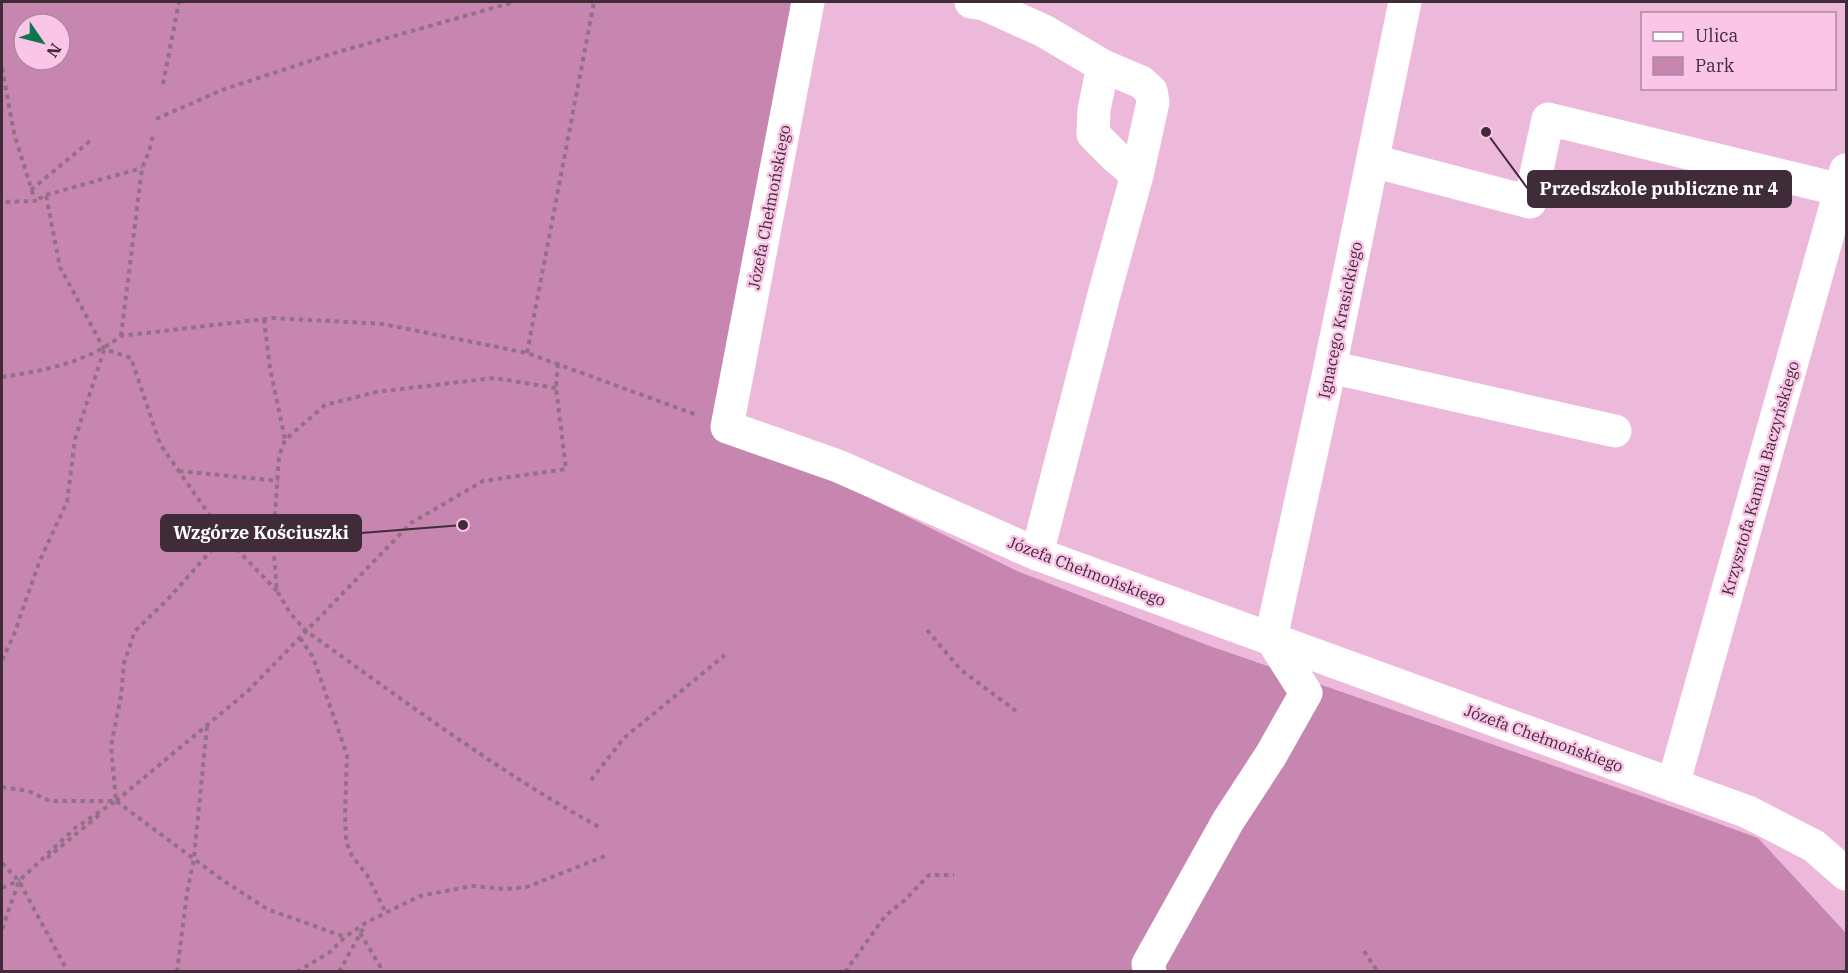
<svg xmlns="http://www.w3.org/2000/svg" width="1848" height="973" font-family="'IBM Plex Serif',serif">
<rect width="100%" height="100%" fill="#edb9da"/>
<!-- green -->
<path fill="#c786b0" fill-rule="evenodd" d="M 2,2 L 808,2 L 727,427 L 1017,571 L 1207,645 L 1687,812 L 1758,838 L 1846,933 L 1846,972 L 2,972 ZM 24,24 L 60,24 L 60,60 L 24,60 Z"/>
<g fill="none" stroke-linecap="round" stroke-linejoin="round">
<!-- path -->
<g stroke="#937086" stroke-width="4" stroke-dasharray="4.5 4.5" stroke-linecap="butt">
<path d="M 2,68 L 14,133 L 35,201 L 2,202"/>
<path d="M 163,84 L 179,2"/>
<path d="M 156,119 L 222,90 L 331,54 L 514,2"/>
<path d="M 31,190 L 90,141"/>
<path d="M 46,195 L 142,168"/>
<path d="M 264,319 L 270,368 L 285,439"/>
<path d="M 121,336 L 142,168 L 149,152 L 153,135"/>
<path d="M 527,353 L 594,2"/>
<path d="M 2,377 C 43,371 88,362 121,336 L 273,318 L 383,324 L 527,353 L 697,415"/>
<path d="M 556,388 L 494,378 L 376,392 L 325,405 L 285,440 L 279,456 L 273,543 L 277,591 L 290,613 L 306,631 C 402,699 497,771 599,827"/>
<path d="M 179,471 L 279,481"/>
<path d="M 224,536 L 277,591"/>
<path d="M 927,630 L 961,670 L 1016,711"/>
<path d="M 300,638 L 313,657 L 347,755 L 345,811 L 346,841 L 352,856 L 367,875 L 386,913"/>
<path d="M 2,660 L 13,637 L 40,560 L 67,502 L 75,439 L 104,350"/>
<path d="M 591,780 L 624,738 L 725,655"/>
<path d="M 2,787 L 28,791 L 50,801 L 116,801 L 221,879 L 267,909 L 345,937"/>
<path d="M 116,801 L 248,691 L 411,523 L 483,481 L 566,469 L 556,388 L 558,362"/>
<path d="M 47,858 L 99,815"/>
<path d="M 2,863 L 19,881 L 68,972"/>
<path d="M 2,888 L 20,880"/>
<path d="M 2,929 L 19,881 L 75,828 L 116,801 L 111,746 L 121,696 L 124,663 L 135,631 L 169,598 L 224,536 L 160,444 L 131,358 L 104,349 L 60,267 L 46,195 L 35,201"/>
<path d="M 360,933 L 380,966 L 380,972"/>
<path d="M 1364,951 L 1378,972"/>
<path d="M 177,972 L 187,893 L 194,858 L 207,726"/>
<path d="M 297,972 L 330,952 L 345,937 L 367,922 L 420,896 L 472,886 L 506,889 L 527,887 L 605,856"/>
<path d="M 339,972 L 365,925"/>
<path d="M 845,972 L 885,916 L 905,900 L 929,875 L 954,875"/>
</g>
<!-- minor -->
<g stroke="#fff" stroke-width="33">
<path d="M 808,2 L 727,427 L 838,466 L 1037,554 L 1748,812 L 1814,846 L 1846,874"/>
<path d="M 971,2 L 984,4 L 1044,31 L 1103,66 L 1141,82 L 1151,91 L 1153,102 L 1137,175 L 1105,291 L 1037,554"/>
<path d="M 1103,66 L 1094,110 L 1093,134 L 1118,159 L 1137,175"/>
<path d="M 1373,161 L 1530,202 L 1548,119 L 1841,190"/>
<path d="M 1330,367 L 1615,431"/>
<path d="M 1271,638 L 1330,367 L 1405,2"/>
<path d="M 1673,785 L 1846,170"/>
<path d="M 1150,972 L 1148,964 L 1228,821 L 1271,755 L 1306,693 L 1271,638"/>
</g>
</g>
<g text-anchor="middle" stroke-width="5" stroke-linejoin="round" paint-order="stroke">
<!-- street labels -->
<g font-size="16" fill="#402c39" stroke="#fbc5e7">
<text transform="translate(769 207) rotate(-79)" y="6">Józefa Chełmońskiego</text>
<text transform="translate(1340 320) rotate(-78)" y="6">Ignacego Krasickiego</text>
<text transform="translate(1760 478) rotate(-74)" y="6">Krzysztofa Kamila Baczyńskiego</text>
<text transform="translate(1087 571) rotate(21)" y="6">Józefa Chełmońskiego</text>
<text transform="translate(1544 738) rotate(20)" y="6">Józefa Chełmońskiego</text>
</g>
</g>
<!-- callouts -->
<path fill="none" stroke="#402c39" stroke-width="2" d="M1486 132L1528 189M463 525L361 533"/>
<g fill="#402c39" stroke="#fbc5e7" stroke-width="2">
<circle cx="1486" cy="132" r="6"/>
<circle cx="463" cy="525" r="6"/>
</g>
<g fill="#402c39" stroke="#402c39" stroke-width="2">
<rect x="1528" y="171" width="263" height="36" rx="6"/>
<rect x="161" y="515" width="200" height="36" rx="6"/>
</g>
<g font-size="18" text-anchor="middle" font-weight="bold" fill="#fff">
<text x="1659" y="195">Przedszkole publiczne nr 4</text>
<text x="261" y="539">Wzgórze Kościuszki</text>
</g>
<!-- border -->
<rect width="1848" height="973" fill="none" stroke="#402c39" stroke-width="6"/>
<!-- legend -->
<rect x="1641" y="12" width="195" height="78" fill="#fbc5e7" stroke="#b088a1" stroke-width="1.5"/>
<rect x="1653" y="32" width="30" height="9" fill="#ffffff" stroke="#b088a1" stroke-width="1.5"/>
<text x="1695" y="42" font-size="18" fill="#402c39">Ulica</text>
<rect x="1653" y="57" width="30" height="18" fill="#c786b0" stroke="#b088a1" stroke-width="1.5"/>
<text x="1695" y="72" font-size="18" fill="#402c39">Park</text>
<!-- north arrow -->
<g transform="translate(42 42) rotate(125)"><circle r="28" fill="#fbc5e7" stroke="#b088a1" stroke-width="1.5"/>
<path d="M0-4.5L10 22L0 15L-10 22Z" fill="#0d764f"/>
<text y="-9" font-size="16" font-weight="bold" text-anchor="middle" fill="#402c39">N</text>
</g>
</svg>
